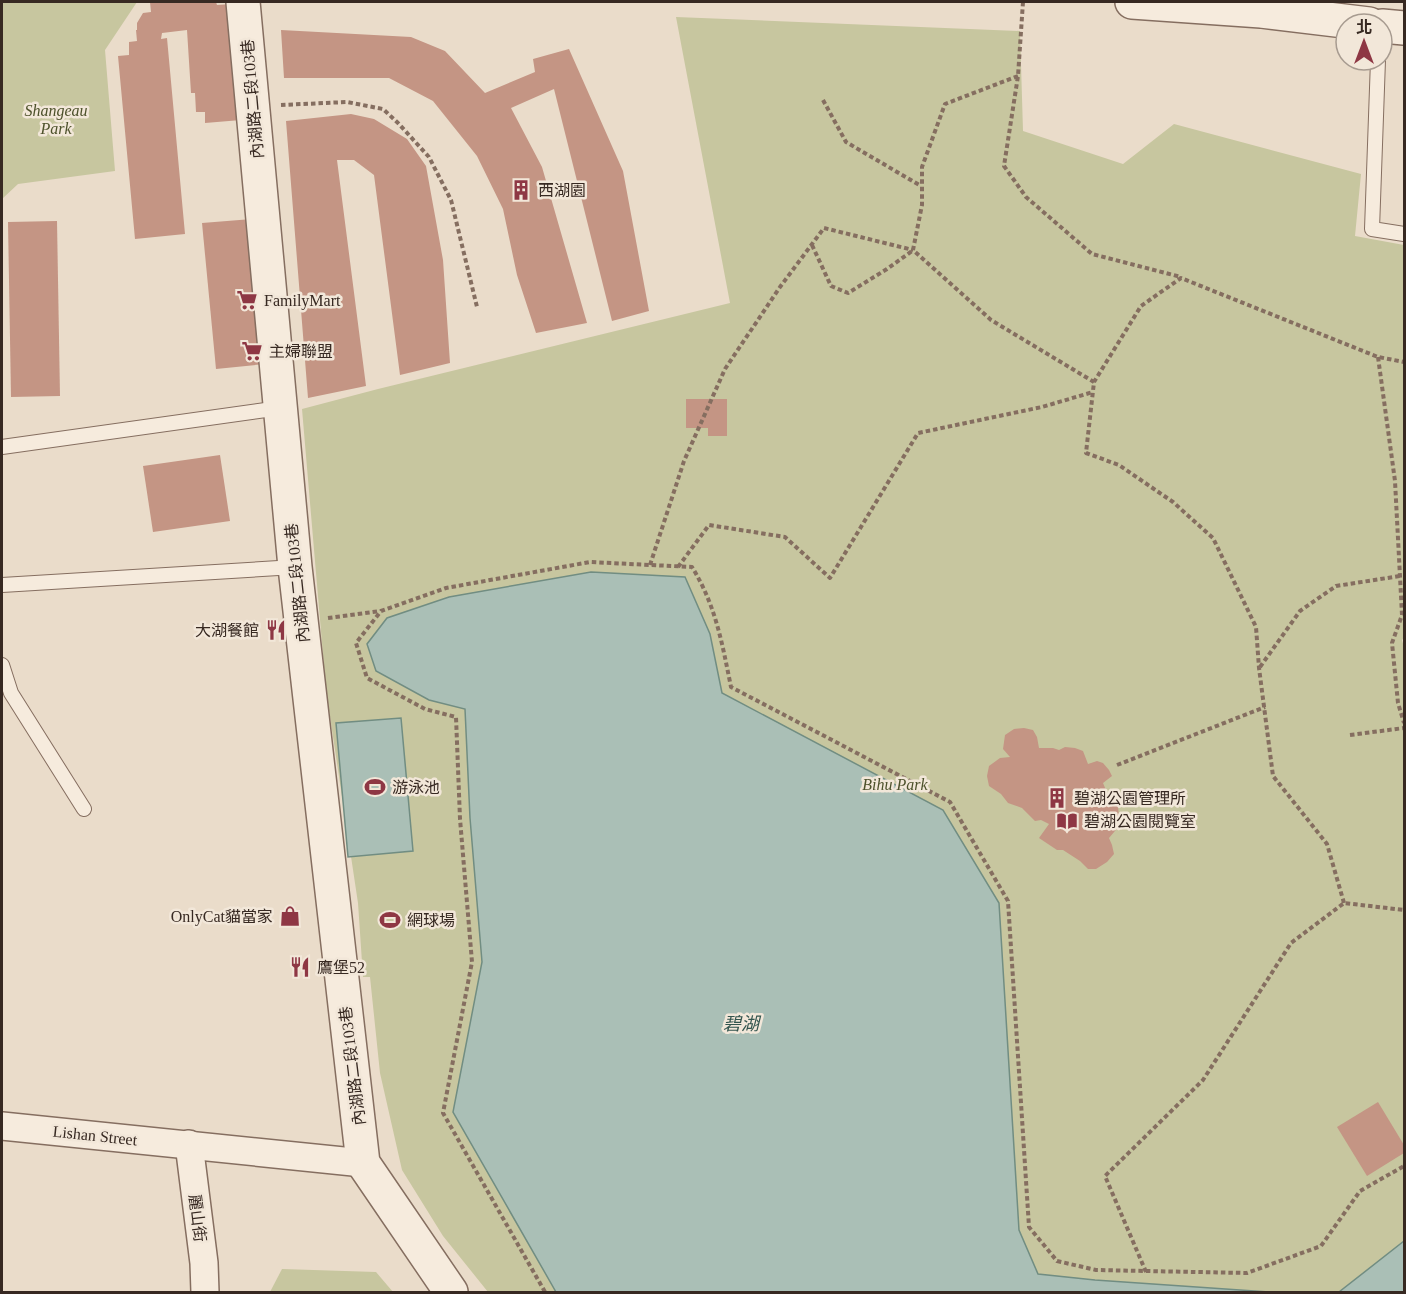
<svg xmlns="http://www.w3.org/2000/svg" width="1406" height="1294" font-family="'Times New Roman','Noto Sans TC',serif">
<rect width="100%" height="100%" fill="#eadcca"/>
<!-- green -->
<g fill="#c7c69f">
<path d="M 2,2 L 137,2 L 105,50 L 115,171 L 18,184 L 2,199 Z"/>
<path d="M 676,17 L 1020,31 L 1023,131 L 1123,164 L 1174,124 L 1361,174 L 1355,236 L 1404,245 L 1404,638 L 1402,640 L 1404,647 L 1404,1292 L 488,1292 L 443,1236 L 402,1170 L 380,1073 L 370,977 L 363,977 L 358,903 L 326,690 L 302,409 L 378,389 L 730,303 Z"/>
<path d="M 282,1269 L 376,1272 L 393,1292 L 270,1292 Z"/>
</g>
<!-- water -->
<g fill="#aabfb6" stroke="#718d82" stroke-width="1.5">
<path d="M 591,572 L 685,577 L 710,634 L 722,693 L 943,810 L 999,903 L 1019,1230 L 1038,1274 L 1095,1280 L 1269,1292 L 556,1292 L 453,1112 L 482,962 L 470,818 L 465,709 L 429,700 L 376,671 L 367,644 L 387,618 L 449,597 Z"/>
<path d="M 401,718 L 413,851 L 348,857 L 336,723 Z"/>
<path d="M 1404,1241 L 1404,1292 L 1339,1292 Z"/>
</g>
<!-- building -->
<g fill="#c49584">
<path d="M 150,2 L 216,2 L 217,5 L 232,4 L 241,120 L 205,123 L 205,112 L 196,112 L 195,93 L 191,93 L 187,30 L 162,33 L 161,39 L 167,38 L 185,234 L 135,239 L 118,56 L 129,55 L 129,42 L 137,41 L 136,30 L 137,30 L 137,23 L 143,13 L 151,12 Z"/>
<path d="M 281,30 L 411,37 L 445,51 L 485,93 L 535,72 L 533,59 L 569,49 L 623,171 L 649,311 L 612,321 L 554,89 L 511,108 L 542,167 L 587,323 L 536,333 L 517,275 L 503,209 L 477,156 L 433,101 L 389,78 L 284,78 Z"/>
<path d="M 351,114 L 374,119 L 407,139 L 426,166 L 443,260 L 450,363 L 400,375 L 374,175 L 354,160 L 337,160 L 366,386 L 308,398 L 286,121 Z"/>
<path d="M 252,219 L 265,364 L 216,369 L 202,223 Z"/>
<path d="M 57,221 L 60,396 L 11,397 L 8,222 Z"/>
<path d="M 686,399 L 727,399 L 727,436 L 708,436 L 708,428 L 686,428 Z"/>
<path d="M 220,455 L 230,521 L 153,532 L 143,466 Z"/>
<path d="M 1024,728 L 1033,730 L 1037,737 L 1039,748 L 1053,748 L 1059,750 L 1065,747 L 1075,748 L 1083,751 L 1088,764 L 1097,761 L 1103,763 L 1109,770 L 1112,776 L 1103,783 L 1111,802 L 1118,807 L 1120,825 L 1109,838 L 1112,845 L 1114,854 L 1107,862 L 1096,869 L 1088,869 L 1080,861 L 1063,850 L 1057,850 L 1039,838 L 1049,824 L 1041,820 L 1035,821 L 1022,808 L 1008,803 L 1001,794 L 989,786 L 987,776 L 989,766 L 1000,758 L 1010,757 L 1003,749 L 1005,735 L 1014,729 Z"/>
<path d="M 1378,1102 L 1404,1145 L 1404,1153 L 1367,1176 L 1337,1127 Z"/>
</g>
<g fill="none" stroke-linecap="round" stroke-linejoin="round">
<!-- service casing -->
<g stroke="#856e60" stroke-width="16">
<g id="service">
<path d="M 1378,60 L 1372,229 L 1404,234"/>
<path d="M 2,447 L 280,408"/>
<path d="M 2,585 L 295,567"/>
<path d="M 2,665 L 11,693 L 84,809"/>
</g>
</g>
<!-- minor casing -->
<g stroke="#856e60" stroke-width="30">
<g id="minor">
<path d="M 2,1126 L 363,1163"/>
<path d="M 189,1144 L 204,1263 L 205,1292"/>
</g>
</g>
<!-- tertiary casing -->
<g stroke="#856e60" stroke-width="36">
<g id="tertiary">
<path d="M 243,2 L 295,567 L 363,1163 L 451,1292"/>
<path d="M 1132,2 L 1261,11 L 1369,24"/>
<path d="M 1382,26 L 1404,28"/>
</g>
</g>
<!-- path -->
<g stroke="#856e60" stroke-width="4" stroke-dasharray="4.5 3" stroke-linecap="butt">
<path d="M 1023,2 L 1018,76 L 1004,166 L 1026,197 L 1092,254 L 1181,277"/>
<path d="M 1018,76 L 945,104 L 922,167 L 922,205 L 913,250 L 991,320 L 1094,382"/>
<path d="M 823,100 L 846,142 L 921,186"/>
<path d="M 281,105 L 347,102 L 383,109 L 398,123 L 429,157 L 451,200 L 477,307"/>
<path d="M 812,245 L 831,286 L 848,293 L 887,269 L 912,251"/>
<path d="M 1378,357 L 1395,481 L 1402,615 L 1392,643 L 1398,703 L 1404,723"/>
<path d="M 650,565 L 684,461 L 725,369 L 780,287 L 824,228 L 913,250"/>
<path d="M 678,567 L 709,525 L 785,537 L 830,578 L 918,433 L 1042,407 L 1093,392"/>
<path d="M 328,618 L 380,611"/>
<path d="M 1260,667 L 1300,611 L 1336,586 L 1400,576"/>
<path d="M 1350,735 L 1404,728"/>
<path d="M 1117,765 L 1265,707"/>
<path d="M 1344,903 L 1327,844 L 1273,776 L 1259,668 L 1256,627 L 1213,538 L 1173,502 L 1119,465 L 1086,453 L 1094,382 L 1141,306 L 1181,278 L 1378,357 L 1404,362"/>
<path d="M 1146,1272 L 1105,1176 L 1203,1080 L 1291,943 L 1344,903 L 1404,910"/>
<path d="M 545,1292 L 443,1113 L 472,962 L 460,819 L 456,717 L 425,709 L 367,678 L 356,643 L 381,611 L 446,588 L 590,562 L 692,567 C 716,606 722,643 731,687 L 950,802 L 1008,901 L 1029,1227 L 1057,1261 L 1096,1270 L 1247,1273 L 1321,1246 L 1360,1191 L 1404,1166"/>
</g>
<!-- service -->
<use href="#service" stroke="#f6ebdd" stroke-width="14"/>
<!-- minor -->
<use href="#minor" stroke="#f6ebdd" stroke-width="27"/>
<!-- tertiary -->
<use href="#tertiary" stroke="#f6ebdd" stroke-width="33"/>
</g>
<!-- icons -->
<defs>
<g id="building-bare" transform="scale(1.62)"><path d="M-4-6H4V6H1V3H-1V6H-4ZM-2.5-4.3h1.7v1.8h-1.7ZM.8-4.3h1.7v1.8H.8ZM-2.5-1h1.7V.8h-1.7ZM.8-1h1.7V.8H.8Z" fill="#8e3744" stroke="#f2e7d9" stroke-width="2.5" paint-order="stroke"/></g>
<g id="supermarket-bare" transform="scale(1.62)"><path d="M-6-5.5h2.5l.6 2H6L4.5 2H-2.5L-4.4-4H-6ZM-1.5 3.2a1.3 1.3 0 1 0 .1 0ZM3 3.2a1.3 1.3 0 1 0 .1 0Z" fill="#8e3744" stroke="#f2e7d9" stroke-width="2.5" paint-order="stroke"/></g>
<g id="restaurant-bare" transform="scale(1.62)"><path d="M-5-6h1v4h1v-4h1v4h1v-4h1v5L-1.5 .5V6h-2V.5L-5-1ZM5-6V6H3V1.5H1.5Q1.5-4 5-6Z" fill="#8e3744" stroke="#f2e7d9" stroke-width="2.5" paint-order="stroke"/></g>
<g id="stadium-bare" transform="scale(1.62)"><path d="M0-5a6.5 5 0 1 0 0 10a6.5 5 0 1 0 0-10ZM-3.5-1.8h7v3.6h-7Z" fill="#8e3744" stroke="#f2e7d9" stroke-width="2.5" paint-order="stroke"/></g>
<g id="library-bare" transform="scale(1.62)"><path d="M-6-4Q-3-5.5-.7-3.5V5Q-3 3-6 4ZM6-4Q3-5.5 .7-3.5V5Q3 3 6 4Z" fill="#8e3744" stroke="#f2e7d9" stroke-width="2.5" paint-order="stroke"/></g>
<g id="shop-bare" transform="scale(1.62)"><path d="M-5-2.5h2.3a2.7 3.5 0 0 1 5.4 0H5L5.5 6h-11ZM-1.5-2.5h3a1.5 2.3 0 0 0-3 0Z" fill="#8e3744" stroke="#f2e7d9" stroke-width="2.5" paint-order="stroke"/></g>
</defs>
<g fill-rule="evenodd">
<use href="#building-bare" x="521" y="190"/>
<use href="#supermarket-bare" x="247" y="300"/>
<use href="#supermarket-bare" x="252" y="351"/>
<use href="#restaurant-bare" x="276" y="630"/>
<use href="#stadium-bare" x="375" y="787"/>
<use href="#building-bare" x="1057" y="798"/>
<use href="#library-bare" x="1067" y="821"/>
<use href="#shop-bare" x="290" y="916"/>
<use href="#stadium-bare" x="390" y="920"/>
<use href="#restaurant-bare" x="300" y="967"/>
</g>
<g text-anchor="middle" stroke-width="5" stroke-linejoin="round" paint-order="stroke">
<!-- street labels -->
<g font-size="16" fill="#372922" stroke="#f2e7d9">
<text transform="translate(252 99) rotate(-95)" y="6">內湖路二段103巷</text>
<text transform="translate(297 583) rotate(-96)" y="6">內湖路二段103巷</text>
<text transform="translate(352 1066) rotate(-97)" y="6">內湖路二段103巷</text>
<text transform="translate(95 1135) rotate(6)" y="6">Lishan Street</text>
<text transform="translate(198 1218) rotate(83)" y="6">麗山街</text>
</g>
<!-- park labels -->
<g font-size="16" font-style="italic" fill="#4d512b" stroke="#f2e7d9">
<text x="56" y="116">Shangeau<tspan x="56" dy="18">Park</tspan></text>
<text x="895" y="790">Bihu Park</text>
</g>
<!-- poi labels -->
<g font-size="16" fill="#372922" stroke="#f2e7d9" text-anchor="start">
<text x="538" y="196">西湖園</text>
<text x="264" y="306">FamilyMart</text>
<text x="269" y="357">主婦聯盟</text>
<text x="259" y="636" text-anchor="end">大湖餐館</text>
<text x="392" y="793">游泳池</text>
<text x="1074" y="804">碧湖公園管理所</text>
<text x="1084" y="827">碧湖公園閱覽室</text>
<text x="273" y="922" text-anchor="end">OnlyCat貓當家</text>
<text x="407" y="926">網球場</text>
<text x="317" y="973">鷹堡52</text>
</g>
<!-- water labels -->
<g font-size="18" font-style="italic" fill="#33554e" stroke="#f2e7d9">
<text x="741" y="1030">碧湖</text>
</g>
</g>
<!-- border -->
<rect width="1406" height="1294" fill="none" stroke="#372922" stroke-width="6"/>
<!-- north arrow -->
<g transform="translate(1364 42)"><circle r="28" fill="#f2e7d9" stroke="#a79b90" stroke-width="1.5"/>
<path d="M0-4.5L10 22L0 15L-10 22Z" fill="#8e3744"/>
<text y="-9" font-size="16" font-weight="bold" text-anchor="middle" fill="#372922">北</text>
</g>
</svg>
